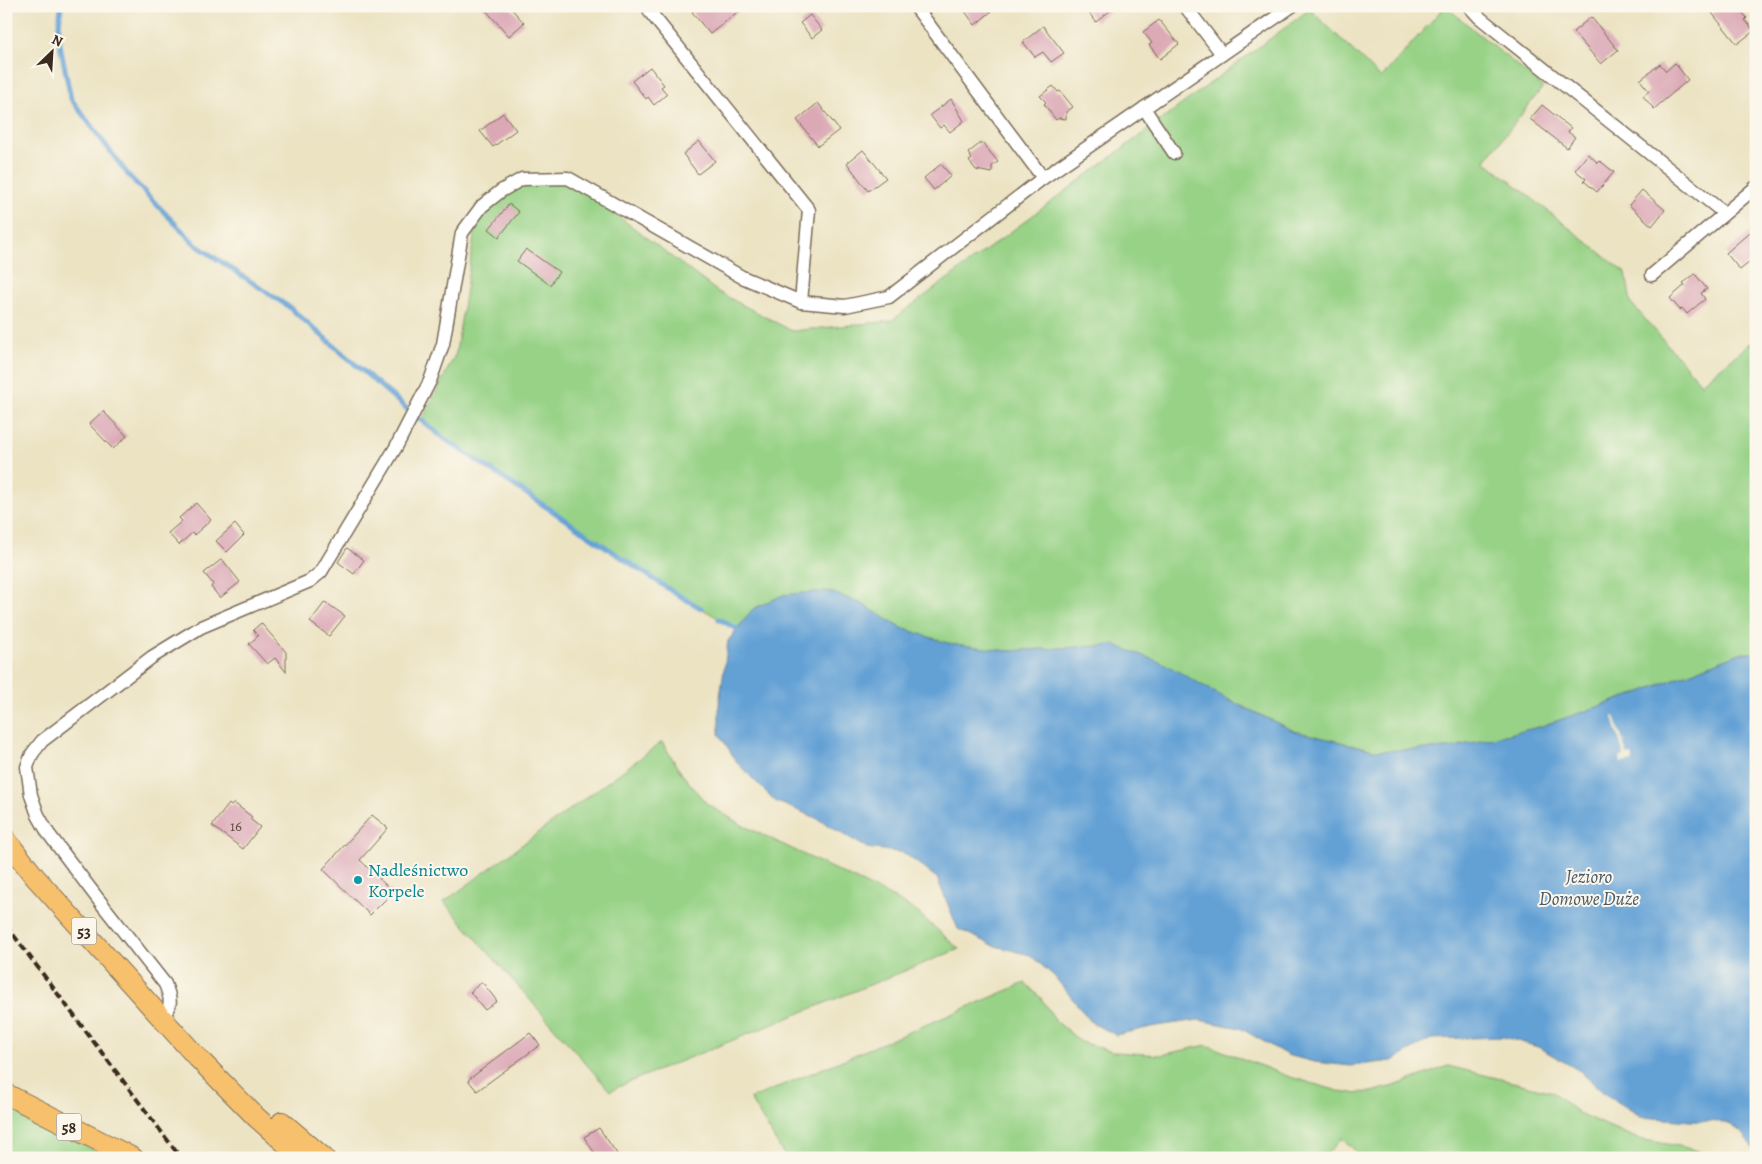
<svg xmlns="http://www.w3.org/2000/svg" width="1762" height="1164" font-family="Alegreya,serif">
<rect width="100%" height="100%" fill="#fbf7ec"/>
<filter id="ink" filterUnits="userSpaceOnUse"><feTurbulence type="fractalNoise" baseFrequency=".02" numOctaves="2"/><feDisplacementMap in="SourceGraphic" scale="10" xChannelSelector="R" yChannelSelector="G"/><feConvolveMatrix kernelMatrix="1 2 1 2 8 2 1 2 1" color-interpolation-filters="sRGB"/></filter>
<filter id="wash" filterUnits="userSpaceOnUse"><feTurbulence type="fractalNoise" baseFrequency=".0096" numOctaves="4" result="noise"/><feDisplacementMap in="SourceGraphic" scale="20" xChannelSelector="R" yChannelSelector="G"/><feGaussianBlur stdDeviation="1.12" result="paint"/><feColorMatrix in="noise" values="0 0 0 0 0 0 0 0 0 0 0 0 0 0 0 0 0 1.4 0 .05"/><feComposite in="paint" operator="in"/></filter>
<g filter="url(#wash)">
<rect width="100%" height="100%" fill="#ece3c3"/>
<!-- green -->
<g fill="#97d286" stroke="#697e52">
<path d="M 1445,6 L 1543,87 L 1485,161 L 1626,273 L 1631,303 L 1701,383 L 1756,339 L 1756,653 L 1740,653 L 1644,691 L 1539,727 L 1451,748 L 1378,751 L 1294,731 L 1115,645 L 1008,651 L 947,643 L 902,628 L 860,603 L 827,591 L 783,595 L 753,609 L 737,629 L 673,592 L 445,439 L 422,420 L 456,353 L 475,231 L 482,206 L 522,179 L 568,178 L 718,292 L 792,331 L 891,321 L 1310,9 L 1381,78 Z"/>
<path d="M 662,742 L 682,774 L 706,803 L 740,824 L 894,898 L 917,912 L 959,949 L 629,1082 L 610,1091 L 444,902 Z"/>
<path d="M 1025,983 L 1041,998 L 1056,1021 L 1081,1042 L 1114,1052 L 1161,1055 L 1207,1045 L 1287,1076 L 1345,1093 L 1372,1092 L 1397,1085 L 1448,1066 L 1553,1092 L 1578,1113 L 1638,1139 L 1679,1146 L 1698,1151 L 1709,1158 L 1363,1158 L 1342,1138 L 1323,1158 L 786,1158 L 750,1099 Z"/>
<path d="M 6,1104 L 55,1131 L 110,1158 L 6,1158 Z"/>
</g>
<!-- water -->
<path fill="#63a1d5" stroke="#4f667a" d="M 827,591 L 860,603 L 902,628 L 947,643 L 1008,651 L 1115,645 L 1165,664 L 1230,701 L 1294,731 L 1378,751 L 1451,748 L 1539,727 L 1644,691 L 1740,653 L 1756,653 L 1756,1153 L 1743,1133 L 1726,1122 L 1690,1121 L 1642,1117 L 1605,1094 L 1580,1071 L 1538,1047 L 1504,1037 L 1431,1039 L 1392,1061 L 1351,1066 L 1314,1062 L 1287,1055 L 1240,1028 L 1199,1020 L 1156,1026 L 1116,1035 L 1092,1023 L 1054,976 L 1030,955 L 995,946 L 958,929 L 937,878 L 904,853 L 867,848 L 816,818 L 775,801 L 739,765 L 719,734 L 719,704 L 728,641 L 737,629 L 753,609 L 783,595 Z"/>
<!-- pier -->
<path fill="#ece3c3" d="M 1615,716 L 1627,755 L 1632,754 L 1633,761 L 1621,763 L 1620,758 L 1624,756 L 1613,717 Z"/>
<g fill="none" stroke-linecap="round" stroke-linejoin="round">
<!-- stream -->
<g stroke="#63a1d5" stroke-width="5">
<path d="M 61,6 L 58,35 L 71,99 L 129,176 L 196,245 L 289,307 L 407,409"/>
<path d="M 417,417 L 445,439 L 673,592 L 701,608"/>
<path d="M 719,619 L 737,629"/>
</g>
</g>
<g id="blocks">
<!-- building -->
<g fill="#dba8b6">
<path d="M 482,6 L 509,6 L 524,23 L 509,36 Z"/>
<path d="M 700,6 L 745,6 L 710,34 L 692,12 Z"/>
<path d="M 961,6 L 998,6 L 975,25 Z"/>
<path d="M 1084,6 L 1116,6 L 1096,22 Z"/>
<path d="M 1720,6 L 1737,6 L 1747,18 L 1745,20 L 1754,31 L 1737,44 L 1712,13 Z"/>
<path d="M 810,15 L 822,30 L 812,38 L 800,23 Z"/>
<path d="M 1591,17 L 1618,50 L 1601,64 L 1573,32 Z"/>
<path d="M 1159,20 L 1179,44 L 1160,59 L 1149,45 L 1152,43 L 1143,32 Z"/>
<path d="M 1043,26 L 1064,53 L 1051,62 L 1043,52 L 1035,57 L 1023,42 Z"/>
<path d="M 1675,63 L 1688,80 L 1654,109 L 1643,96 L 1649,91 L 1640,80 L 1660,64 L 1666,71 Z"/>
<path d="M 650,67 L 664,85 L 661,87 L 667,94 L 654,105 L 648,97 L 646,99 L 632,81 Z"/>
<path d="M 1053,86 L 1058,92 L 1060,91 L 1073,107 L 1066,112 L 1066,119 L 1059,118 L 1056,120 L 1044,104 L 1046,102 L 1040,96 Z"/>
<path d="M 951,99 L 964,121 L 950,132 L 944,125 L 940,128 L 930,115 Z"/>
<path d="M 818,103 L 839,130 L 818,146 L 797,120 Z"/>
<path d="M 1542,105 L 1571,128 L 1568,132 L 1575,137 L 1567,148 L 1530,119 Z"/>
<path d="M 503,113 L 516,130 L 493,147 L 480,131 Z"/>
<path d="M 699,141 L 715,161 L 698,174 L 683,154 Z"/>
<path d="M 982,142 L 998,162 L 992,166 L 992,173 L 976,170 L 969,161 L 972,159 L 968,153 Z"/>
<path d="M 863,150 L 886,178 L 868,191 L 847,163 Z"/>
<path d="M 1588,154 L 1598,163 L 1600,161 L 1614,172 L 1597,192 L 1584,181 L 1586,179 L 1575,170 Z"/>
<path d="M 941,164 L 951,176 L 934,190 L 924,178 Z"/>
<path d="M 1642,190 L 1665,210 L 1652,226 L 1629,205 Z"/>
<path d="M 509,204 L 519,212 L 499,237 L 489,229 Z"/>
<path d="M 1750,232 L 1756,239 L 1756,257 L 1740,270 L 1726,253 Z"/>
<path d="M 526,249 L 559,272 L 550,285 L 517,261 Z"/>
<path d="M 1695,274 L 1707,289 L 1701,293 L 1705,299 L 1687,314 L 1682,308 L 1680,310 L 1670,298 L 1685,285 L 1683,283 Z"/>
<path d="M 103,411 L 127,436 L 113,449 L 89,424 Z"/>
<path d="M 196,503 L 211,520 L 194,535 L 192,533 L 179,545 L 168,533 L 182,521 L 179,518 Z"/>
<path d="M 235,524 L 244,535 L 227,552 L 216,541 Z"/>
<path d="M 347,548 L 364,560 L 354,574 L 338,562 Z"/>
<path d="M 222,559 L 240,582 L 220,598 L 211,587 L 213,584 L 204,573 Z"/>
<path d="M 325,602 L 345,616 L 329,636 L 310,622 Z"/>
<path d="M 261,623 L 286,652 L 286,672 L 275,658 L 267,664 L 249,644 L 258,636 L 253,630 Z"/>
<path d="M 234,803 L 252,817 L 250,819 L 260,827 L 243,849 L 212,826 L 229,804 L 231,806 Z"/>
<path d="M 372,815 L 388,828 L 360,860 L 393,892 L 370,915 L 323,869 Z"/>
<path d="M 482,982 L 497,1001 L 485,1010 L 470,992 Z"/>
<path d="M 530,1033 L 540,1045 L 477,1091 L 468,1080 Z"/>
<path d="M 599,1128 L 620,1158 L 598,1158 L 584,1137 Z"/>
</g>
</g>
</g>
<g filter="url(#ink)">
<use href="#blocks" fill-opacity="0" stroke="#796b58" stroke-width="1"/>
<g fill="none" stroke-linecap="round" stroke-linejoin="round">
<!-- minor casing -->
<g stroke="#796b58" stroke-width="15">
<g id="minor">
<path d="M 650,6 L 650,12 L 809,210 L 801,302"/>
<path d="M 915,6 L 1043,178"/>
<path d="M 1185,6 L 1222,54"/>
<path d="M 1469,6 L 1479,17 L 1724,213"/>
<path d="M 1144,108 L 1174,153"/>
<path d="M 1652,275 L 1756,187"/>
<path d="M 164,1020 C 171,1004 172,1001 165,984 L 98,899 L 48,833 L 38,815 L 31,795 L 27,767 L 32,754 L 42,741 L 152,657 L 201,627 L 310,581 L 321,572 L 396,447 L 430,381 L 443,344 L 462,233 L 482,206 L 501,191 L 522,179 L 568,178 L 742,277 L 801,302 L 845,306 L 889,297 L 1043,178 L 1292,6"/>
</g>
</g>
<!-- primary casing -->
<g stroke="#796b58" stroke-width="22">
<g id="primary">
<path d="M 6,840 L 35,877 L 195,1055 L 256,1117 L 302,1158"/>
<path d="M 6,1094 L 133,1158"/>
<path d="M 282,1122 L 324,1158"/>
</g>
</g>
<!-- minor -->
<use href="#minor" stroke="#fff" stroke-width="12"/>
<!-- primary -->
<use href="#primary" stroke="#f7c06c" stroke-width="20"/>
<!-- rail -->
<path stroke="#3b2a1e" stroke-width="4" stroke-dasharray="8 4" stroke-linecap="butt" d="M 6,925 L 181,1158"/>
</g>
</g>
<!-- markers -->
<circle fill="#0f9aa8" stroke="#fbf7ec" stroke-width="2" cx="358" cy="880" r="5"/>
<g text-anchor="middle" stroke-width="4" stroke-linejoin="round" paint-order="stroke">
<!-- number labels -->
<g font-size="15" fill="#634a44">
<text x="236" y="831">16</text>
</g>
<!-- shield labels -->
<g fill="#fbf7ec" stroke="#75685c" stroke-width="1">
<rect x="71.5" y="917.5" width="25" height="27" rx="4"/>
<rect x="56.5" y="1113.5" width="25" height="27" rx="4"/>
</g>
<g font-size="16" font-weight="bold" fill="#3b2a1e">
<text x="84" y="937">53</text>
<text x="69" y="1133">58</text>
</g>
<!-- culture labels -->
<g font-size="18" fill="#0d838f" stroke="#fbf7ec" text-anchor="start">
<text x="368" y="876">Nadleśnictwo<tspan x="368" dy="21">Korpele</tspan></text>
</g>
<!-- water labels -->
<g font-size="19" font-style="italic" fill="#4b5a67" stroke="#fbf7ec">
<text x="1589" y="883">Jezioro<tspan x="1589" dy="22">Domowe Duże</tspan></text>
</g>
</g>
<!-- margin -->
<rect width="1762" height="1164" fill="none" stroke="#fbf7ec" stroke-width="25"/>
<!-- north arrow -->
<g transform="translate(52 52) rotate(25)" stroke="#fbf7ec" stroke-width="4" paint-order="stroke">
<path d="M0-4L9 19L0 12L-9 19Z" fill="#3b2a1e"/>
<text y="-8" font-size="14" font-weight="bold" text-anchor="middle" fill="#3b2a1e">N</text>
</g>
</svg>
